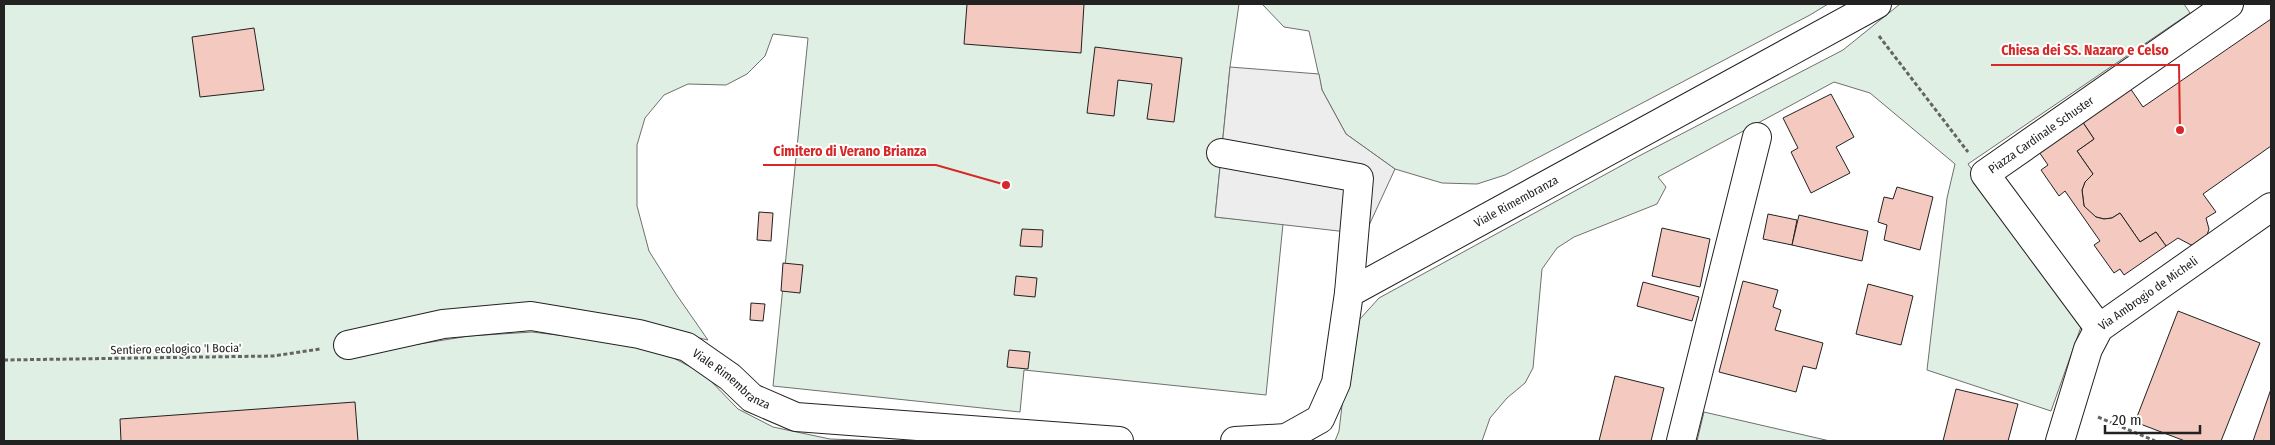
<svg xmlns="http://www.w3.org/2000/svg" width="2275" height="445" font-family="'Fira Sans Condensed',sans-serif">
<rect width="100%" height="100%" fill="#fff"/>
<!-- green -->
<g fill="#e0efe3" stroke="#6f6f6f">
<path d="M 4,4 L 1239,4 L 1230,67 L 1215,217 L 1283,224 L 1266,395 L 1024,370 L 1020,412 L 773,386 L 808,38 L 773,34 L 765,56 L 747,74 L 726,85 L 688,84 L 664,95 L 645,118 L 637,145 L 637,206 L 649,251 L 676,294 L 708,340 L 607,317 L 500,307 L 394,348 L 469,336 L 532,332 L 616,342 L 662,352 L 704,374 L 738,409 L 773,427 L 830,439 L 887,441 L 4,441 Z"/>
<path d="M 1262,4 L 1828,4 L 1810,15 L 1505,175 L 1477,184 L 1442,183 L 1395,169 L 1346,134 L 1322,90 L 1309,31 L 1284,27 Z"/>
<path d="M 1900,4 L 2184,4 L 2190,13 L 1968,164 L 2082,324 L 2051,411 L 1927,370 L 1947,198 L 1955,164 L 1870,93 L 1834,82 L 1658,177 L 1666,187 L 1657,204 L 1574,237 L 1557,248 L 1542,269 L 1533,368 L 1525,383 L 1507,398 L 1490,418 L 1482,441 L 1335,441 L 1339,431 L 1350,338 L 1359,320 L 1379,298 L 1639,156 L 1843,50 Z"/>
<path d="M 1704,412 L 1830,441 L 1697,441 Z"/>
</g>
<!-- parking -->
<path fill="#ededed" stroke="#6f6f6f" d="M 1230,67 L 1319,74 L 1322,90 L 1346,134 L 1395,169 L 1365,234 L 1215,217 Z"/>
<!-- building -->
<g fill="#f3c9c0" stroke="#222">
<path d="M 967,4 L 1084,4 L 1081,53 L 964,44 Z"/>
<path d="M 2271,19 L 2271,146 L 2203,194 L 2216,212 L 2206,218 L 2209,229 L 2206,238 L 2197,245 L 2191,245 L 2178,238 L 2166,246 L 2156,232 L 2140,242 L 2120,213 L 2112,218 L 2104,219 L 2096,217 L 2089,212 L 2084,206 L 2082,190 L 2085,182 L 2093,174 L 2077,151 L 2094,139 L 2082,121 L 2130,88 L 2143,107 Z"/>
<path d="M 254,28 L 264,90 L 200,97 L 192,37 Z"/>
<path d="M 1095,47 L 1182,58 L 1174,122 L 1147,119 L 1152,84 L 1118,80 L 1114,116 L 1087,113 Z"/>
<path d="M 1831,94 L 1854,137 L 1836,147 L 1850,173 L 1811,193 L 1791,152 L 1798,148 L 1783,118 Z"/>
<path d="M 2082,121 L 2094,139 L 2077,151 L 2093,174 L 2085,182 L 2082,190 L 2084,206 L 2096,217 L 2104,219 L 2112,218 L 2120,213 L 2140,242 L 2156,232 L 2166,246 L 2124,275 L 2120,269 L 2114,273 L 2094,245 L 2100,241 L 2065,191 L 2059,196 L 2041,170 L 2048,165 L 2039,152 Z"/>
<path d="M 1897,187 L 1933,197 L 1920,250 L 1884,240 L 1887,225 L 1878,222 L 1884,197 L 1893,199 Z"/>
<path d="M 759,212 L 773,213 L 771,241 L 757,240 Z"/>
<path d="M 1768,214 L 1797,220 L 1792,245 L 1763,239 Z"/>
<path d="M 1799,215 L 1868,231 L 1862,261 L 1792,245 Z"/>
<path d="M 1662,228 L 1710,239 L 1700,287 L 1652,276 Z"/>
<path d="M 1022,229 L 1043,230 L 1042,247 L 1020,246 Z"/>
<path d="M 783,263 L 803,265 L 800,293 L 781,291 Z"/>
<path d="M 1016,276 L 1037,278 L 1035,297 L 1014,295 Z"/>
<path d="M 1743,281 L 1778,290 L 1773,307 L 1781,310 L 1775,330 L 1823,343 L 1816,369 L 1803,366 L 1796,392 L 1719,372 Z"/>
<path d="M 1643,282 L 1699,297 L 1692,321 L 1637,306 Z"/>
<path d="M 1868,284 L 1913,296 L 1901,345 L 1856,334 Z"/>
<path d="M 751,303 L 765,304 L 763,321 L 750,320 Z"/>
<path d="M 2178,311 L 2260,343 L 2221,441 L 2185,441 L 2135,422 Z"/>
<path d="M 1009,350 L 1030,352 L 1028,369 L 1007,367 Z"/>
<path d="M 1615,376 L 1664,388 L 1651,441 L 1599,441 Z"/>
<path d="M 1956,389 L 2018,404 L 2008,441 L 1943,441 Z"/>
<path d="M 2271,389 L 2271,441 L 2253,441 Z"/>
<path d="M 355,402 L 358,441 L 121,441 L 120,419 Z"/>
</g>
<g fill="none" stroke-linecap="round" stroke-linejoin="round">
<!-- minor casing -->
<g stroke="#222" stroke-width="30">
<g id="minor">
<path d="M 1221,153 L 1359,178 L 1349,293"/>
<path id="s1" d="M 2099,328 L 1985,174 L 2229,4"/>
<path id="s2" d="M 348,345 L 443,324 L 531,316 L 639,334 L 687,347 L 730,377 L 752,398 L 796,417 L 1119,441"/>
<path id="s3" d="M 1235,441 L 1286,438 L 1320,419 L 1336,383 L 1349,293 L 1877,4"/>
<path d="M 1681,441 L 1757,137"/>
<path id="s4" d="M 2060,441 L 2088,349 L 2099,328 L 2271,207"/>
</g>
</g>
<!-- path -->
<g stroke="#646464" stroke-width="3" stroke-dasharray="4 2.5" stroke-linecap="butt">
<path d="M 1879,36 L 1968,152"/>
<path d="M 4,360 L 273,356 L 320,349"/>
<path d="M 2098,417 L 2155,441"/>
</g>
<!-- minor -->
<use href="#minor" stroke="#fff" stroke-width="28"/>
</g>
<g text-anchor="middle" stroke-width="4" stroke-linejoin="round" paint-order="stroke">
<!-- street labels -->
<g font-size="12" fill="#222" stroke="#fff">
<text dy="4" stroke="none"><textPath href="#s1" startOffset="260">Piazza Cardinale Schuster</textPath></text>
<text dy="4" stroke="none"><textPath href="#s3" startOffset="411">Viale Rimembranza</textPath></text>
<text dy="4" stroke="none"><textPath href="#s4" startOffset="180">Via Ambrogio de Micheli</textPath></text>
<text transform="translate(176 349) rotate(-1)" y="4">Sentiero ecologico 'I Bocia'</text>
<text dy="4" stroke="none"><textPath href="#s2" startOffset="400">Viale Rimembranza</textPath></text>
</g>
</g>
<!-- callouts -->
<path fill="none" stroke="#d62828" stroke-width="2" d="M2180 130L2179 65H1991M1006 185L936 165H763"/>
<g fill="#d62828" stroke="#fff" stroke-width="2">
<circle cx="2180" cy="130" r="5"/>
<circle cx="1006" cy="185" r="5"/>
</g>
<g font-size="14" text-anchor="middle" font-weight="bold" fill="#d62828" stroke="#fff" stroke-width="4" stroke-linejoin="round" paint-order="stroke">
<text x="2085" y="55">Chiesa dei SS. Nazaro e Celso</text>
<text x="850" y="156">Cimitero di Verano Brianza</text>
</g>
<!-- border -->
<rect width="2275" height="445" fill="none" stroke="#222222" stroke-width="10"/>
<!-- scale -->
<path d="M2105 425v8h95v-8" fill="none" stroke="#222222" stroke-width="2.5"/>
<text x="2112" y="425" font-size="15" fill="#222222" stroke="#ffffff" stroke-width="4" paint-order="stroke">20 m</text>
</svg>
